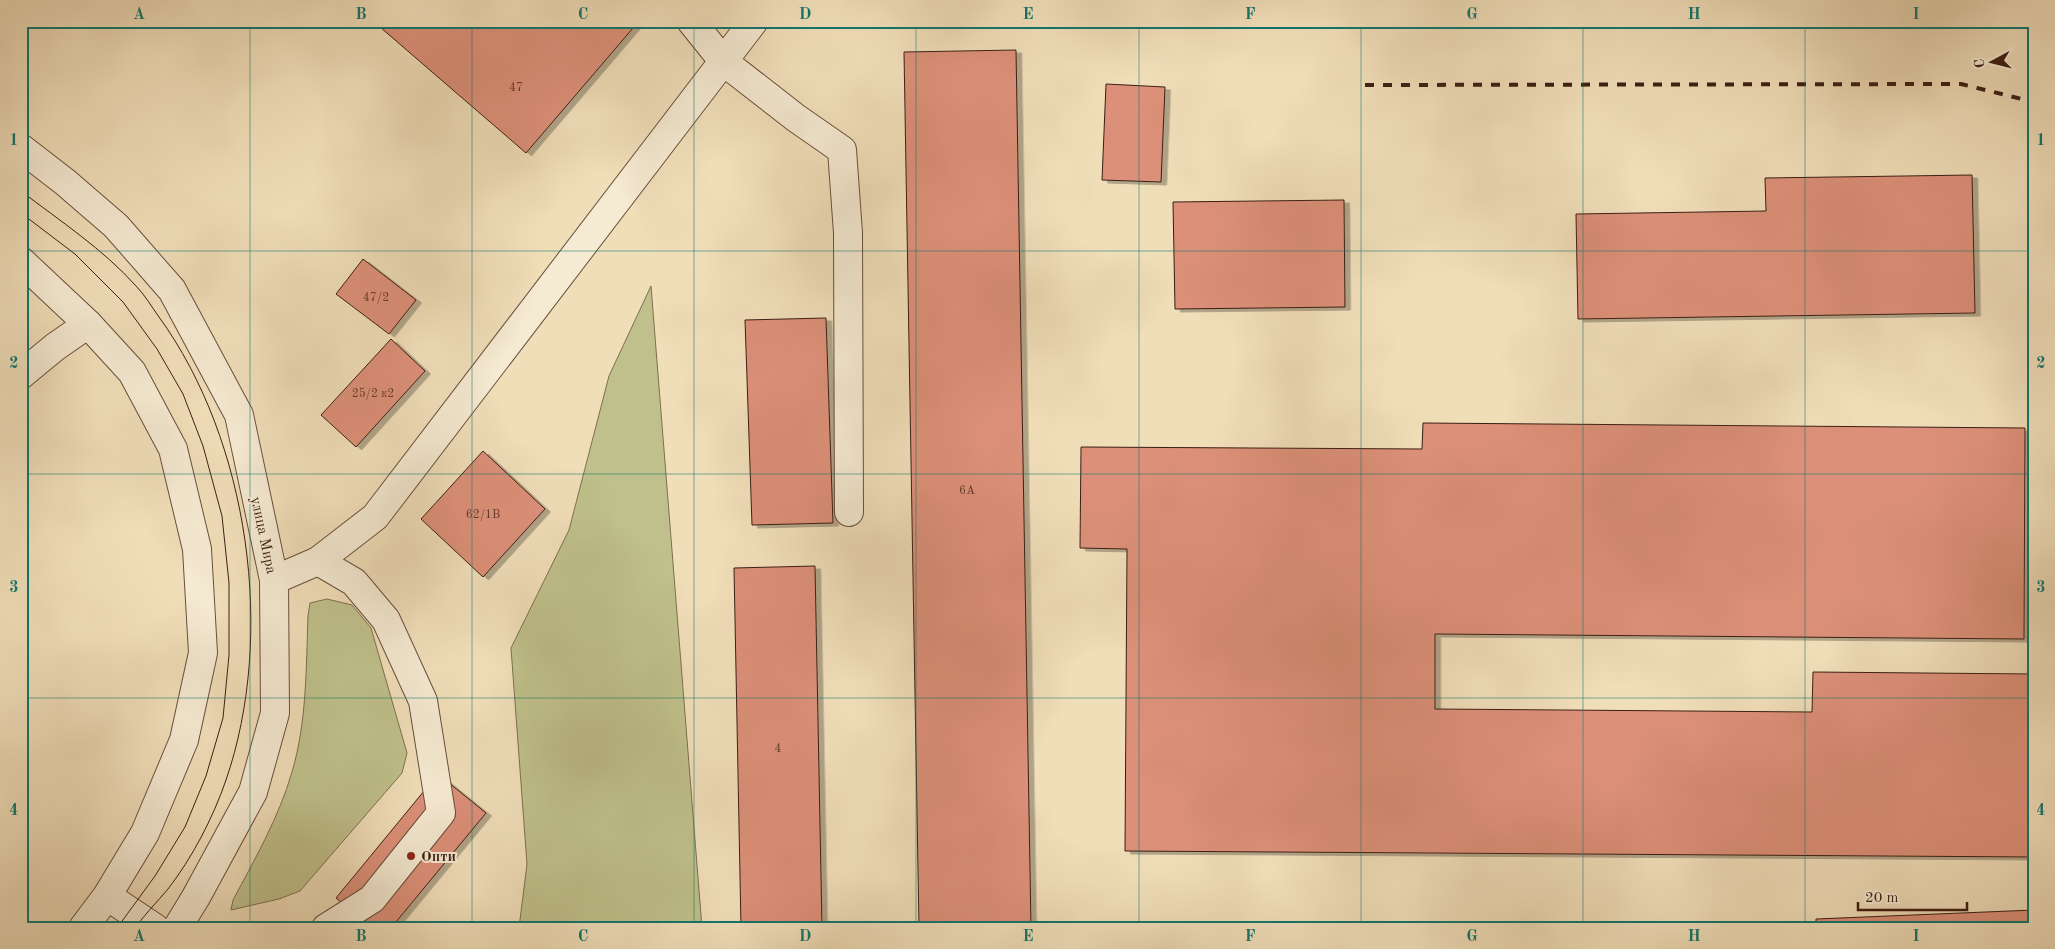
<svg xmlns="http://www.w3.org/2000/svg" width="2055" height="949" font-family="'Old Standard TT',serif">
<defs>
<filter id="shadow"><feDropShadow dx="5.5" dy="3" stdDeviation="0" flood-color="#0004"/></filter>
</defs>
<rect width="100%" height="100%" fill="#f0deb9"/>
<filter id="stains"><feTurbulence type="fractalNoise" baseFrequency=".004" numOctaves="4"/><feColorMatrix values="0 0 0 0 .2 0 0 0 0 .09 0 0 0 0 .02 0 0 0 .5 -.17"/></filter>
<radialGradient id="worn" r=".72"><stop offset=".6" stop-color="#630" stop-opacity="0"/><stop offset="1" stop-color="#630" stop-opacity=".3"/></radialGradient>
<!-- green -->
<g fill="#bfc08b" stroke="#7e6f4f">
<path d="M 651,286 L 702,928 L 519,928 L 527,864 L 511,648 L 569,530 L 609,376 Z"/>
<path d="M 327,599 L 352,605 L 371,628 L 407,753 L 402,773 L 300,891 L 279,899 L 231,910 L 233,900 C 255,859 279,817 292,772 C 307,721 306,668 308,616 L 310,603 Z"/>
</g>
<!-- building -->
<g fill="#dc9079" stroke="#3c1e13" filter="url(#shadow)">
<path d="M 373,21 L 639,21 L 526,153 Z"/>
<path d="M 1016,50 L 1031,928 L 919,928 L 904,52 Z"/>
<path d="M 1106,84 L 1165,87 L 1161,182 L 1102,180 Z"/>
<path d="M 1972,175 L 1975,313 L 1578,319 L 1576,214 L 1766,211 L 1765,178 Z"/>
<path d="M 1344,200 L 1345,307 L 1175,309 L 1173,202 Z"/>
<path d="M 363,259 L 416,300 L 389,334 L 336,294 Z"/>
<path d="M 826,318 L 833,523 L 752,525 L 745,320 Z"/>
<path d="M 391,339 L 425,371 L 356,447 L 321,415 Z"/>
<path d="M 1423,423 L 2025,428 L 2024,639 L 1435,634 L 1435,709 L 1812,712 L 1813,672 L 2034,674 L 2034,857 L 1125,851 L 1127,549 L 1080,548 L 1081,447 L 1422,449 Z"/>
<path d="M 483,451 L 545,509 L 483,577 L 421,519 Z"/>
<path d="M 815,566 L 822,928 L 741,928 L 734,568 Z"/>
<path d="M 438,774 L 486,813 L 391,928 L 372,928 L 336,898 Z"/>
<path d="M 2034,910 L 2034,928 L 1816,928 L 1816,919 Z"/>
</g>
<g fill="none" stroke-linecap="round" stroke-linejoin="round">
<!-- minor casing -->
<g stroke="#694e3c" stroke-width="30">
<g id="minor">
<path d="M 691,21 L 724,62 L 796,118 L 842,150 L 848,233 L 849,512"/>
<path d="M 21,148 L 65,182 L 116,226 L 172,290 L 239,415 L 274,580 L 275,713 L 253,792 L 196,897 L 177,928"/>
<path d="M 21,261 L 88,324 L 132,372 L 173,449 L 197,549 L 203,653 L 184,740 L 145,833 L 107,896 L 83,928"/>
<path d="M 21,375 L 55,347 L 88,324"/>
<path d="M 318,561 L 354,582 L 386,620 L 423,701 L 441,813 L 372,899 L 326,928"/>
<path d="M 274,580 L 318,561 L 375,517 L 754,21"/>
<path d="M 107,896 L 155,928"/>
</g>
</g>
<!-- minor -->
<use href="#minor" stroke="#f5ead2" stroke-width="28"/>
<!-- tram -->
<g stroke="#3c1e13" stroke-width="1">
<path d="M 21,191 C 60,221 103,249 136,286 C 145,295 151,306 159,317 C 249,441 276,635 226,780 C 213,818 192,858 168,889 C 157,902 145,914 135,928"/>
<path d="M 21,213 L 75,254 L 123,302 L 157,349 L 183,394 L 203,446 L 222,516 L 229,583 L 229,655 L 223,718 L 206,776 L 185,827 L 155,876 L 117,928"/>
</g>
<!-- rail -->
<path stroke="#3c1e13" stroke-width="4" stroke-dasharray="9 9" stroke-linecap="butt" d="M 1365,85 L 1961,84 L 2034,102"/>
</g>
<!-- grid -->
<path fill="none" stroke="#0f766e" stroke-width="1" stroke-opacity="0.55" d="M 250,21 L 250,928M 472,21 L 472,928M 694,21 L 694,928M 916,21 L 916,928M 1139,21 L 1139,928M 1361,21 L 1361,928M 1583,21 L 1583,928M 1805,21 L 1805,928M 21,251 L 2034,251M 21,474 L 2034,474M 21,698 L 2034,698"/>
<!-- markers -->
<circle fill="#8f2418" stroke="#f5ead2" stroke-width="2" cx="411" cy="856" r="5"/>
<g text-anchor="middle" stroke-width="4" stroke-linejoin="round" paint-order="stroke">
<!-- number labels -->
<g font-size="12" fill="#643a2c">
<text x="516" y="91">47</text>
<text x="376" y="301">47/2</text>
<text x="373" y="397">25/2 к2</text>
<text x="967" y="494">6А</text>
<text x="483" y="518">62/1В</text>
<text x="778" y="752">4</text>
</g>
<!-- street labels -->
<g font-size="15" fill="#3c1e13" stroke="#f5ead2">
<text transform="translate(264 535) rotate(78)" y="5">улица Мира</text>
</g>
<!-- poi labels -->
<g font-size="15" font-weight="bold" fill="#3c1e13" stroke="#f5ead2" text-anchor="start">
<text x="421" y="861">Опти</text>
</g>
</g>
<!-- margin -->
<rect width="2055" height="949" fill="none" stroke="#f0deb9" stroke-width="55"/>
<!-- north arrow -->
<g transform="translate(1992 62) rotate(263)" stroke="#f5ead2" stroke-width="4" paint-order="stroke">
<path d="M0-4L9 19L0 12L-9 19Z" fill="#3c1e13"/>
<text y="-8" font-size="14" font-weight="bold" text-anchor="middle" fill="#3c1e13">С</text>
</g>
<!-- scale -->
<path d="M1858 902v8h109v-8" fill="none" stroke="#3c1e13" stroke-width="2.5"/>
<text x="1865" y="902" font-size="15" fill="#3c1e13" stroke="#f5ead2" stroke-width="4" paint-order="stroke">20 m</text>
<rect x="28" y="28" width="2000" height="894" fill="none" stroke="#0f766e" stroke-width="2"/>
<g font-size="16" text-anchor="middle" font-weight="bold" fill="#0f766e">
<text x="139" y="19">A</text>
<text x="361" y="19">B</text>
<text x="583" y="19">C</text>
<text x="805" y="19">D</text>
<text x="1028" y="19">E</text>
<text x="1250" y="19">F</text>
<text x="1472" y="19">G</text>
<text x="1694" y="19">H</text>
<text x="1916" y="19">I</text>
<text x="14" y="145">1</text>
<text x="2041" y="145">1</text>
<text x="14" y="368">2</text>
<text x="2041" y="368">2</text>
<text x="14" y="592">3</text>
<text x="2041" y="592">3</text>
<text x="14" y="815">4</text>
<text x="2041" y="815">4</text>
<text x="139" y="941">A</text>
<text x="361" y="941">B</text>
<text x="583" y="941">C</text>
<text x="805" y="941">D</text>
<text x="1028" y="941">E</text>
<text x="1250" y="941">F</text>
<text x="1472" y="941">G</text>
<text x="1694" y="941">H</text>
<text x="1916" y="941">I</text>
</g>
<rect width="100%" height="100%" filter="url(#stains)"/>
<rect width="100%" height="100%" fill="url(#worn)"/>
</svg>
